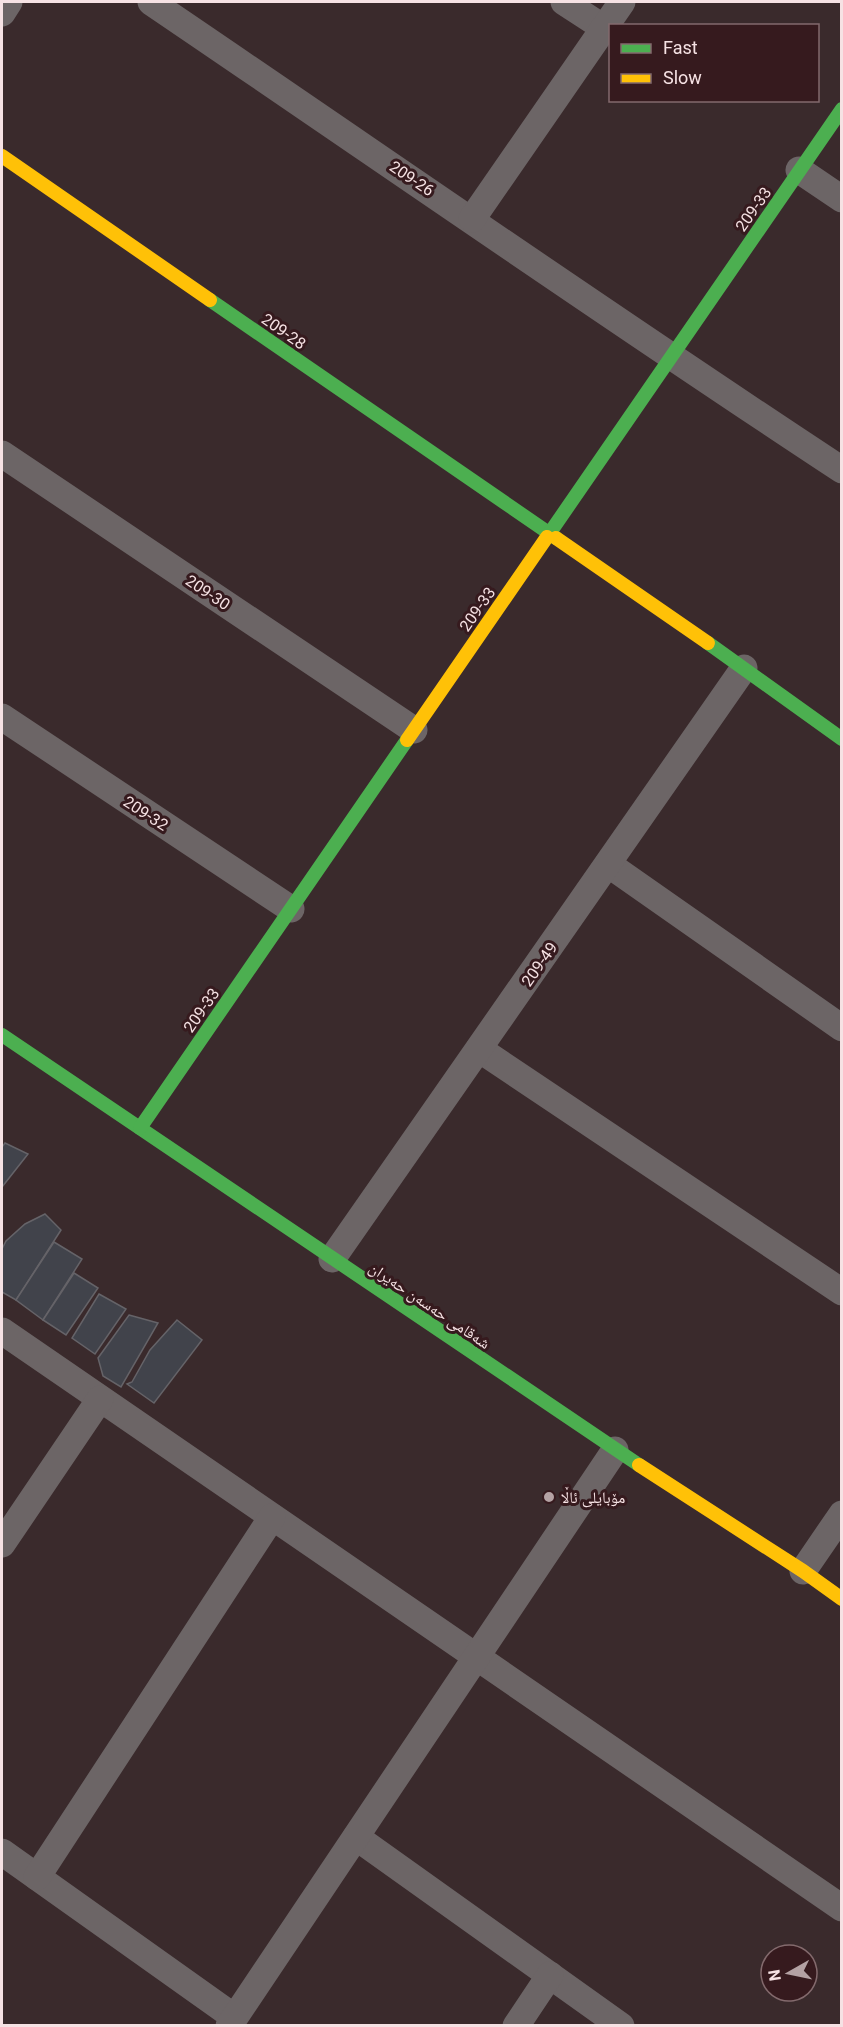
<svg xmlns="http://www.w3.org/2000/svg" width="843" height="2027" font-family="Roboto,'Noto Naskh Arabic',sans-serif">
<rect width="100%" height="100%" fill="#3a2a2c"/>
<!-- building -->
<g fill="#41434b" stroke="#656368" stroke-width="1.5">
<path d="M 5,1143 L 28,1154 L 2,1187 L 2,1147 Z"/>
<path d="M 45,1214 L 61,1230 L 16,1300 L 2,1292 L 2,1249 L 6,1241 L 25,1224 Z"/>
<path d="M 54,1242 L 82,1259 L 43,1320 L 16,1300 Z"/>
<path d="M 74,1273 L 98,1288 L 66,1335 L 43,1320 Z"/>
<path d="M 99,1294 L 126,1309 L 95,1354 L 72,1338 Z"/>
<path d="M 129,1315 L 158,1323 L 121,1387 L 103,1376 L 98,1358 Z"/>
<path d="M 177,1320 L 202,1340 L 154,1403 L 127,1384 L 132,1382 L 150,1350 Z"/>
</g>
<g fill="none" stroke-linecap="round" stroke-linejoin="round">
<!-- street -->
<g stroke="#6c6566" stroke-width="27">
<path d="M 151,2 C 381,158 609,317 842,470"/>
<path d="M 564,2 L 604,28"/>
<path d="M 2,13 L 9,2"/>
<path d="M 799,170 L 842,199"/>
<path d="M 472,219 L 622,2"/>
<path d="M 2,454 L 414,730"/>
<path d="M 2,717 L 291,909"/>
<path d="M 608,864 L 842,1028"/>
<path d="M 479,1049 L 842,1292"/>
<path d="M 332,1259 L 744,668"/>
<path d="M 2,1331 L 842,1908"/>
<path d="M 2,1544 L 100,1399"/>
<path d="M 803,1571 L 842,1514"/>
<path d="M 356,1837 L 621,2026"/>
<path d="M 2,1852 L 234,2017"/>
<path d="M 37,1877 L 272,1517"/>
<path d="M 229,2026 L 615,1450"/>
<path d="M 516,2026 L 550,1975"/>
</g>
<!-- fast -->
<g stroke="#4caf50" stroke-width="14">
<path d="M 210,300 L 556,538"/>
<path d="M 547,537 L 842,109"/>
<path d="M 708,643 L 842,739"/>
<path d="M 2,1035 L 639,1465"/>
<path d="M 140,1128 L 407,740"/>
</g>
<!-- slow -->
<g stroke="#ffc107" stroke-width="14">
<path d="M 2,156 L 210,300"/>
<path d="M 556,538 L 708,643"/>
<path d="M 407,740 L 547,537"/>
<path d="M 639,1465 L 803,1571 L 842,1599"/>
</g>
</g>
<!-- markers -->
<circle fill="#b4a2a4" stroke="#361a1e" stroke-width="2" cx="549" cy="1497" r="6"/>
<g text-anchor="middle" stroke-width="6" stroke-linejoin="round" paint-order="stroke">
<!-- street labels -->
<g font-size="16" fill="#f6e2e4" stroke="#361a1e">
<text transform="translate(412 178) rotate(34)" y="6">209-26</text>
<text transform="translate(753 209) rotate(-55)" y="6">209-33</text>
<text transform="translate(284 331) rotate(35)" y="6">209-28</text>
<text transform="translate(208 592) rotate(34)" y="6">209-30</text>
<text transform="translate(477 609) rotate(-55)" y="6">209-33</text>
<text transform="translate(146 813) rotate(33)" y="6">209-32</text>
<text transform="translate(539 964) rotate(-55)" y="6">209-49</text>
<text transform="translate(201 1010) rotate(-55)" y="6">209-33</text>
<text transform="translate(430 1305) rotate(34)" y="6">شەقامی حەسەن حەیران</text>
</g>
<!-- poi labels -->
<g font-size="16" fill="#f6e2e4" stroke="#361a1e" text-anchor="start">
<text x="561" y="1503">مۆبایلی ئاڵا</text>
</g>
</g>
<!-- border -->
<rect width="843" height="2027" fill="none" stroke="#f6e2e4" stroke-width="6"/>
<!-- legend -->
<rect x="609" y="24" width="210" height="78" fill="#361a1e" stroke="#836a6d" stroke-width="1.5"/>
<rect x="621" y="44" width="30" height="9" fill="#4caf50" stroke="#836a6d" stroke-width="1.5"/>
<text x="663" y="54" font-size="18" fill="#f6e2e4">Fast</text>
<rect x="621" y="74" width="30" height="9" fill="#ffc107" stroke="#836a6d" stroke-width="1.5"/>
<text x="663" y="84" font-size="18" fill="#f6e2e4">Slow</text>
<!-- north arrow -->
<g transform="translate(789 1973) rotate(261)"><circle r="28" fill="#361a1e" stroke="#836a6d" stroke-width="1.5"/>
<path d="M0-4.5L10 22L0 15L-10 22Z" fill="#b4a2a4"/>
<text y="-9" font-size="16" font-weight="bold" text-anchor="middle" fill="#f6e2e4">N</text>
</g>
</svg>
